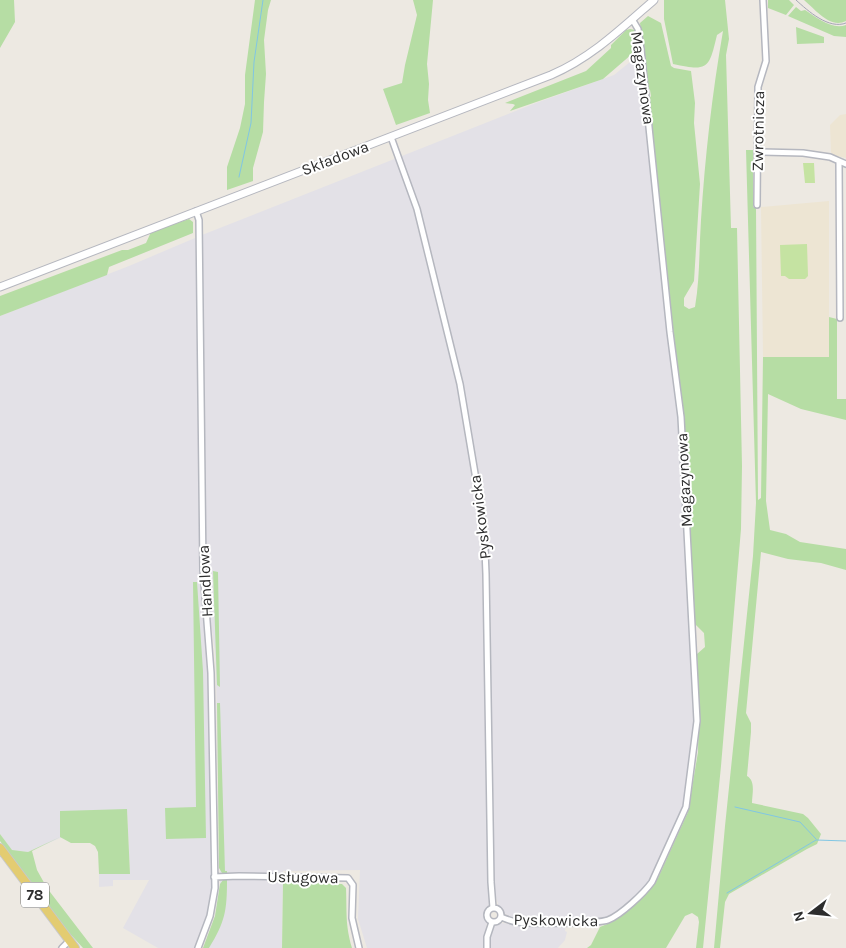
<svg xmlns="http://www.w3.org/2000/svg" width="846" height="948" viewBox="0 0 846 948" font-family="Karla,sans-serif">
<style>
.industrial{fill:#e3e1e7}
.education{fill:#ede5d3}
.green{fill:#b6dda4}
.pitch{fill:#c5e3a2}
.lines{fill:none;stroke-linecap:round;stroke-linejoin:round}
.stream{stroke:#81c6e3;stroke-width:1}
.street-casing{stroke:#b5b7bf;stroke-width:8}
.secondary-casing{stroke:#b5b7bf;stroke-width:9}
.primary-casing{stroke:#c8c8c8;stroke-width:10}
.street{stroke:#fff;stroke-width:5}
.secondary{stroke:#fff;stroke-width:7}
.primary{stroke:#e3cc71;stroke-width:8}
.tram{stroke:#a5a6b5;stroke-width:1}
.labels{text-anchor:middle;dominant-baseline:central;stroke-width:4;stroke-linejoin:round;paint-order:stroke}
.shield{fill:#fff;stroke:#6c6c6c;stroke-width:1}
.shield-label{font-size:15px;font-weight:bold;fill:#2d2d2d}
.street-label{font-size:16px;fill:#2d2d2d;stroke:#fff}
</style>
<rect width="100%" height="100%" fill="#ede9e2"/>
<!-- industrial -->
<path class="industrial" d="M635 58 639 60 678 408 695 722 684 809 650 882 616 913 609 918 597 920H520L513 918 504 913 499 907 494 891 489 884V905L485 916 487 923 484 937 485 948H367L358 919 360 870 283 871 282 948H203L215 916 220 883 216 676 215 652 207 594 206 564 202 235 536 103 614 75Z
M195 238 197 247 202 598 208 652 210 700 213 885 208 916 194 948H158L123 928 149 880H113V886L99 887V874L130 873 127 809 28 852 12 851 0 834V316L129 266Z
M500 923 530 925 566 924 565 931 567 932 565 940 558 948H490L491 932 493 926Z"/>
<!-- education -->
<path class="education" d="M846 114V158L833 155 831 152 830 125 840 115Z
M829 201V357H763L761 207Z"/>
<!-- green -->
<path class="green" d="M0 0H14L15 22 0 48Z
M255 0H271L268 10 264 40 266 74 264 102 263 132 253 168V181L227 190V167L240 128 245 104V75Z
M413 0H433L427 64 429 84 428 100 430 113 396 125 383 89 402 83 405 65 417 15Z
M664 0H725L729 39 726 55 731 228H737L742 466 741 529 721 766 703 948H696L699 922 698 917 692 913 685 916 666 948H587L591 945 600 927 612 922 642 896 658 878 688 812 698 752 699 708 697 654 705 647 704 633 695 624 687 469 681 392 671 317 666 263 649 99 651 96 650 90 647 85 640 23 648 16 661 23 671 66 674 68 691 71 695 103 694 123 700 184 694 281 684 298V306L689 309 695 307C700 278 699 249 701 220 705 157 712 94 723 31L717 35C709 68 709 72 673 64L664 19Z
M768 0H789L794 5 786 15 768 8Z
M804 0H846V21C830 29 816 10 804 0Z
M796 7 801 11 805 10C817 18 832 30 846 25V37L834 36 788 16Z
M796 27 824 37V43L797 44Z
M630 29 635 30 637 46 632 54 603 79 510 111 515 105 513 104 505 103 586 71 611 48V45L626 30Z
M746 150H753V207L756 208 758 500 761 498 763 357H829V317L837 319V399H846V420L801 409 768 394 766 501 770 530 786 534 800 542 846 549V570L821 563 788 559 761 552 746 713 751 723V732L747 776C756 781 752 794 752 803L803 814 808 818 821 834 817 844 807 849 729 894 725 902 720 948H714L725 826 753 556 756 503Z
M189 219 193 222V233L109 267 107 275 0 316V296L122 250H128L146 243 151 232Z
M213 571 218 572 220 687 217 685Z
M193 582H197L203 671 206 838 166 839 165 808 196 807Z
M217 703H220L225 871H227V875L222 873 219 868Z
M127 809 130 874H99L98 852 95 846 90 843H71L60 837 32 851 37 870 47 888 93 948H83L64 927 0 841V834L12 850 28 852 60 837V811Z
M223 880H227C227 911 225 922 209 948H203L215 916 220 884Z
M283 882 342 884 346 888C347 912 345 924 352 948H282Z"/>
<!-- pitch -->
<path class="pitch" d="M803 163H814L815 183H805Z
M807 244 808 276 805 279H789L785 276H781L780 245Z"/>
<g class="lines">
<!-- stream -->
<path class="stream" d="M239 177 251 123 254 62 263 0
M735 807 800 822 816 839
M727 893 816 840 846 841"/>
<!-- street casing -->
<g class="street-casing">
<path id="street" d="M391 137 417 209 460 384 484 527 486 574 491 882 493 908
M758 152 803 153 830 157 846 164
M839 162 840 318
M757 205 758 87 766 61 763 0
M196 211 199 220 203 570 211 673 215 888 210 916 198 948
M214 877 239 876 348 878 353 885 352 918 359 948
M487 915a7 7 0 1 1 14 0a7 7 0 1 1-14 0Z
M501 917C506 919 511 921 516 922 529 924 598 924 608 920 621 915 644 893 652 882L686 807 697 721 681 417 670 332 641 49 638 29 632 19
M62 948 69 941
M487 948V937L492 922"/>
</g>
<!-- secondary casing -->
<g class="secondary-casing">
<path id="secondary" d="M0 287 551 75C591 58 622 28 654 0"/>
</g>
<!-- primary casing -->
<g class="primary-casing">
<path id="primary" d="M0 848 75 948"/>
</g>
<!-- street -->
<use href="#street" class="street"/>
<!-- secondary -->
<use href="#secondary" class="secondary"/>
<!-- primary -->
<use href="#primary" class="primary"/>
<!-- tram -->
<path class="tram" d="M796 0C808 11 829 30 846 23"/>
</g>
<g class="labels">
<!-- shield labels -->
<rect class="shield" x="21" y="882.5" width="28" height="25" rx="4"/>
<g class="shield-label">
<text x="35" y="895">78</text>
</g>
<!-- street labels -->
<g class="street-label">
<text transform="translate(643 78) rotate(82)">Magazynowa</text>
<text transform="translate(758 131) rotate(-89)">Zwrotnicza</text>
<text transform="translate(335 158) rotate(-21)">Składowa</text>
<text transform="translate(684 480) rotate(-93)">Magazynowa</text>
<text transform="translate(480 517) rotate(-97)">Pyskowicka</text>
<text transform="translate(205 581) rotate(-93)">Handlowa</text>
<text transform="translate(303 877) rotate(1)">Usługowa</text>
<text transform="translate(556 920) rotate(1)">Pyskowicka</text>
</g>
</g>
<!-- north arrow -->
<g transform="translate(811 913) rotate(254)" stroke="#ffffff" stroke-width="4" paint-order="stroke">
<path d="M0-4L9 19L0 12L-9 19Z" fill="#2d2d2d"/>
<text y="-8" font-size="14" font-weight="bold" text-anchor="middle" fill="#2d2d2d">N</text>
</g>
</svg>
